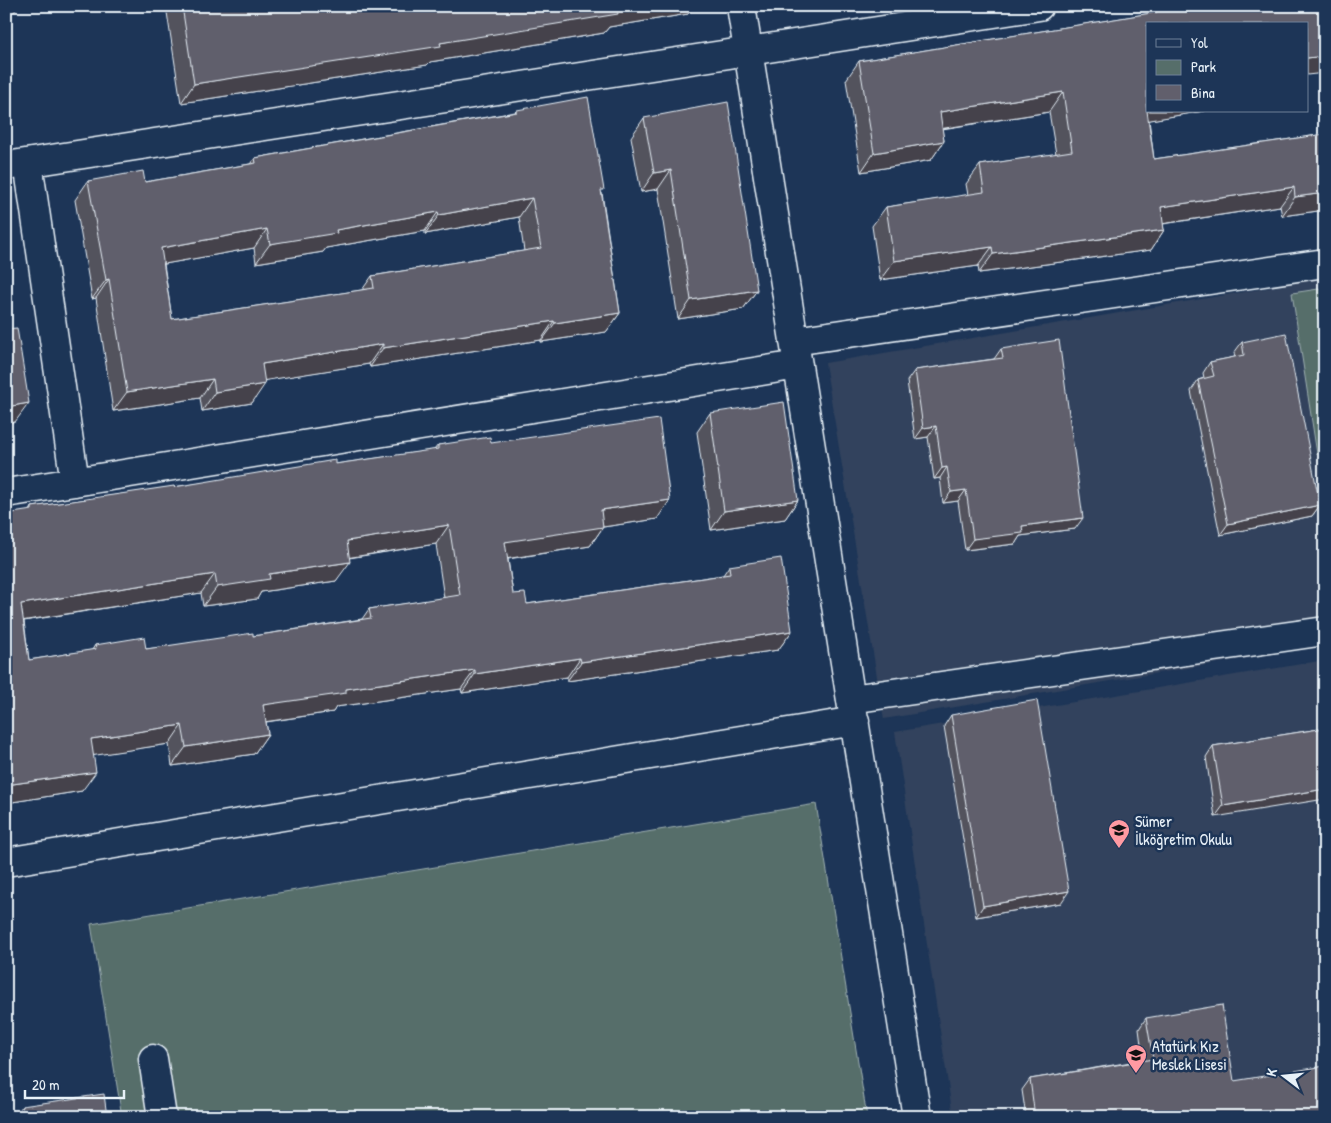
<svg xmlns="http://www.w3.org/2000/svg" width="1331" height="1123" viewBox="0 0 1331 1123" font-family="'Patrick Hand',sans-serif">
<style>
.built{fill:#31425d}
.green{fill:#566e6a;stroke:#9fb0b1}
.lines{fill:none;stroke-linecap:round;stroke-linejoin:round}
.minor-casing{stroke:#e8f1f8;stroke-width:31}
.minor{stroke:#1d3557;stroke-width:28}
.wall{fill:#53525d;stroke:#e8f1f8;fill-rule:evenodd}
.shaded-wall{fill:#44424c;stroke:#e8f1f8}
.building{fill:#615f6c;stroke:#e8f1f8;fill-rule:evenodd}
.labels{text-anchor:middle;dominant-baseline:central;stroke-width:5;stroke-linejoin:round;paint-order:stroke}
.poi-label{font-size:16px;fill:#e8f1f8;stroke:#1d3557;text-anchor:start}
</style>
<rect width="100%" height="100%" fill="#1d3557"/>
<filter id="ink" filterUnits="userSpaceOnUse"><feTurbulence type="fractalNoise" baseFrequency=".02" numOctaves="2"/><feDisplacementMap in="SourceGraphic" scale="10" xChannelSelector="R" yChannelSelector="G"/><feConvolveMatrix kernelMatrix="1 2 1 2 8 2 1 2 1" color-interpolation-filters="sRGB"/></filter>
<g filter="url(#ink)">
<!-- built -->
<path class="built" d="M1325 278V645L884 719 825 363Z
M1325 660V1117H953L895 732Z"/>
<!-- green -->
<path class="green" d="M1325 288V452L1317 454 1292 293Z
M816 804 867 1117H122L91 924Z"/>
<g class="lines">
<!-- minor casing -->
<g class="minor-casing">
<path id="minor" d="M741 6 917 1117
M28 163 75 482
M6 166 1039 6
M794 341 1325 263
M6 493 798 365
M851 699 1325 631
M6 862 855 721
M153 1059 162 1117"/>
</g>
<!-- minor -->
<use href="#minor" class="minor"/>
</g>
<!-- wall -->
<path class="wall" d="M166 6H694L688 14 609 27 604 33 430 62 427 65 181 103Z
M1156 8 1307 24 1147 111H1204L1149 120 1154 159 1325 134V210L1282 216 1280 206 1163 224 1164 230 1151 250 979 273 978 266 880 280 872 226 886 207 968 195 966 184 980 165 1056 154 1049 112 942 129 944 141 931 160 861 172 846 80 859 61 1152 13Z
M517 110 602 193 620 313 606 332 541 342V340L370 367 369 364 265 380 252 403 202 411 200 398 113 411 96 298 92 299 75 200 88 181 145 182 250 164 255 158 515 112ZM519 217 524 251 372 276 362 290 172 319 164 264 254 248 256 263 323 252 326 248 425 231V234Z
M644 118 757 290 743 309 678 319 658 189 641 192 631 137Z
M1242 342 1320 505 1312 516 1220 535 1191 391 1198 380 1204 378 1203 373 1210 362 1235 357 1234 353Z
M1001 349 1075 529 1020 536 1015 544 965 550 958 501 943 503 940 478 934 479 928 437 915 439 907 381 915 370 994 359Z
M710 413 798 500 785 519 711 530 697 432Z
M491 443 657 519 603 527 590 546 508 559 513 594 527 604 723 575 729 566 792 631 778 650 567 681V677L462 693 461 689 336 707 333 712 266 722 268 734 254 754 172 766 169 744 93 755 82 791 6 803 30 511 32 507 434 450 438 445ZM436 544 444 598 369 609 362 619 253 636 146 649 95 645 92 650 29 660 24 621 201 593 203 606 257 599 261 592 336 581 349 558Z
M951 715 1061 903 976 917 944 726Z
M1325 728 1215 817 1206 757 1213 746Z
M1146 1018 1234 1081 1325 1117H1026L1022 1090 1030 1079 1143 1060 1139 1029Z
M22 1106 107 1117H17V1114Z"/>
<!-- shaded-wall -->
<path class="shaded-wall" d="M6 6H19L15 11 6 13Z
M630 6H694L688 14 609 27 604 33 430 62 427 65 181 103 194 84 440 43Z
M1325 56V73L1307 75V58Z
M1063 92 1049 112 926 131 940 112Z
M1147 103V111H1204L1133 123 1146 104Z
M944 141 931 160 861 172 874 153Z
M671 170 658 189 641 192 654 173Z
M1294 187 1280 206 1148 226 1161 207Z
M1325 193V210L1282 216 1295 197Z
M532 198 519 217 425 234 439 215Z
M438 212 425 231 326 248 323 252 256 263 270 244 336 230Z
M267 229 254 248 148 267 161 248Z
M1164 230 1151 250 979 273 993 254Z
M992 247 978 266 880 280 894 261Z
M109 279 96 298 92 299 106 280Z
M757 290 743 309 678 319 691 300Z
M620 313 606 332 541 342 555 323Z
M554 321 541 340 370 367 383 348Z
M383 344 369 364 249 383 262 364Z
M213 379 200 398 113 411 127 392Z
M265 384 252 403 202 411 215 392Z
M29 403 15 422 6 424V407Z
M936 426 928 437 915 439 923 428Z
M947 467 940 478 934 479 942 468Z
M966 490 958 501 943 503 951 492Z
M670 500 657 519 603 527 590 546 492 561 505 542 601 510Z
M798 500 785 519 711 530 724 511Z
M1320 505 1312 516 1220 535 1228 524Z
M1083 518 1075 529 1020 536 1015 544 965 550 973 539 1022 526Z
M449 525 436 544 333 560 347 541Z
M350 562 336 581 261 592 257 599 203 606 217 587 269 574Z
M215 574 201 593 8 623 21 604Z
M792 631 778 650 567 681 581 662Z
M580 658 567 677 462 693 475 674Z
M475 670 461 689 336 707 333 712 250 724 263 705 346 689Z
M182 725 169 744 77 758 91 739Z
M268 734 254 754 172 766 186 747Z
M96 772 82 791 6 803V785Z
M1325 789V799L1215 817 1223 806Z
M1069 891 1061 903 976 917 983 906Z"/>
<!-- building -->
<path class="building" d="M182 6H630L617 8 618 14 440 43 441 46 194 84Z
M1166 6H1325V56L1307 58V24H1147V103L1146 104 1154 159 1325 134V193L1295 197 1294 187 1161 207 1164 230 993 254 992 247 894 261 886 207 984 192 980 165 1072 151 1063 92 940 112 944 141 874 153 859 61 1157 12 1156 8Z
M588 97 604 190H601L620 313 555 323 554 321 383 348V344L262 364 265 384 215 392 213 379 127 392 109 279 106 280 88 181 143 171 145 182 256 163 255 158 517 112V110ZM532 198 541 248 372 276 374 288 172 319 161 248 267 229 270 244 337 233 336 230 438 212 439 215Z
M728 102 757 290 691 300 671 170 654 173 644 118Z
M17 328 29 403 6 407V329Z
M1286 333 1320 505 1228 524 1198 380 1214 376 1210 362 1244 355 1242 342Z
M1059 340 1083 518 1022 526 1023 533 973 539 966 490 951 492 947 467 942 468 936 426 923 428 915 370 1003 358 1001 349Z
M784 402 798 500 724 511 710 413Z
M659 419 670 500 601 510 603 527 505 542 513 594 525 593 527 604 730 574 729 566 781 558 792 631 581 662 580 658 475 674V670L346 689V693L263 705 268 734 186 747 182 725 91 739 96 772 6 785V514L32 510V507L174 486V487L335 460V464L438 449V445L490 437 491 443ZM449 525 460 595 369 609 371 618 253 636V633L146 649 144 637 95 645 96 649 29 660 21 604 215 574 217 587 270 579 269 574 350 562 347 541Z
M1037 700 1069 891 983 906 951 715Z
M1325 728V789L1223 806 1213 746Z
M1222 1005 1234 1081 1325 1066V1117H1035L1030 1079 1153 1059 1146 1018Z
M104 1094 107 1117H24L22 1106Z"/>
</g>
<!-- icons -->
<defs>
<g id="school-pin" transform="scale(1.125)"><path d="M0 17L-7.5 6A9.5 9.5 0 1 1 7.5 6Z" fill="#ff9aa2" stroke="#1d3557"/><path d="M0-5L7-2L0 1L-7-2ZM-4 1L0 2.5L4 1V4Q0 6-4 4Z" fill="#111"/></g>
</defs>
<g fill-rule="evenodd">
<use href="#school-pin" x="1119" y="830"/>
<use href="#school-pin" x="1136" y="1055"/>
</g>
<g class="labels">
<!-- poi labels -->
<g class="poi-label">
<text x="1135" y="821">Sümer<tspan x="1135" dy="18">İlköğretim Okulu</tspan></text>
<text x="1152" y="1046">Atatürk Kız<tspan x="1152" dy="18">Meslek Lisesi</tspan></text>
</g>
</g>
<!-- margin -->
<rect width="1331" height="1123" fill="none" stroke="#1d3557" stroke-width="25"/>
<rect x="12" y="12" width="1306" height="1098" fill="none" stroke="#e8f1f8" stroke-width="2" filter="url(#ink)"/>
<!-- legend -->
<rect x="1146" y="22" width="162" height="90" fill="#1d3557" stroke="#6e8097"/>
<rect x="1156" y="39" width="25" height="8" fill="#1d3557" stroke="#6e8097"/>
<text x="1191" y="48" font-size="15" fill="#e8f1f8">Yol</text>
<rect x="1156" y="60" width="25" height="15" fill="#566e6a" stroke="#6e8097"/>
<text x="1191" y="72" font-size="15" fill="#e8f1f8">Park</text>
<rect x="1156" y="85" width="25" height="15" fill="#615f6c" stroke="#6e8097"/>
<text x="1191" y="98" font-size="15" fill="#e8f1f8">Bina</text>
<!-- north arrow -->
<g transform="translate(1284 1076) rotate(286)" stroke="#1d3557" stroke-width="4" paint-order="stroke">
<path d="M0-4L9 19L0 12L-9 19Z" fill="#e8f1f8"/>
<text y="-8" font-size="14" font-weight="bold" text-anchor="middle" fill="#e8f1f8">K</text>
</g>
<!-- scale -->
<path d="M25 1090v8h99v-8" fill="none" stroke="#e8f1f8" stroke-width="2.5"/>
<text x="32" y="1090" font-size="15" fill="#e8f1f8" stroke="#1d3557" stroke-width="4" paint-order="stroke">20 m</text>
</svg>
